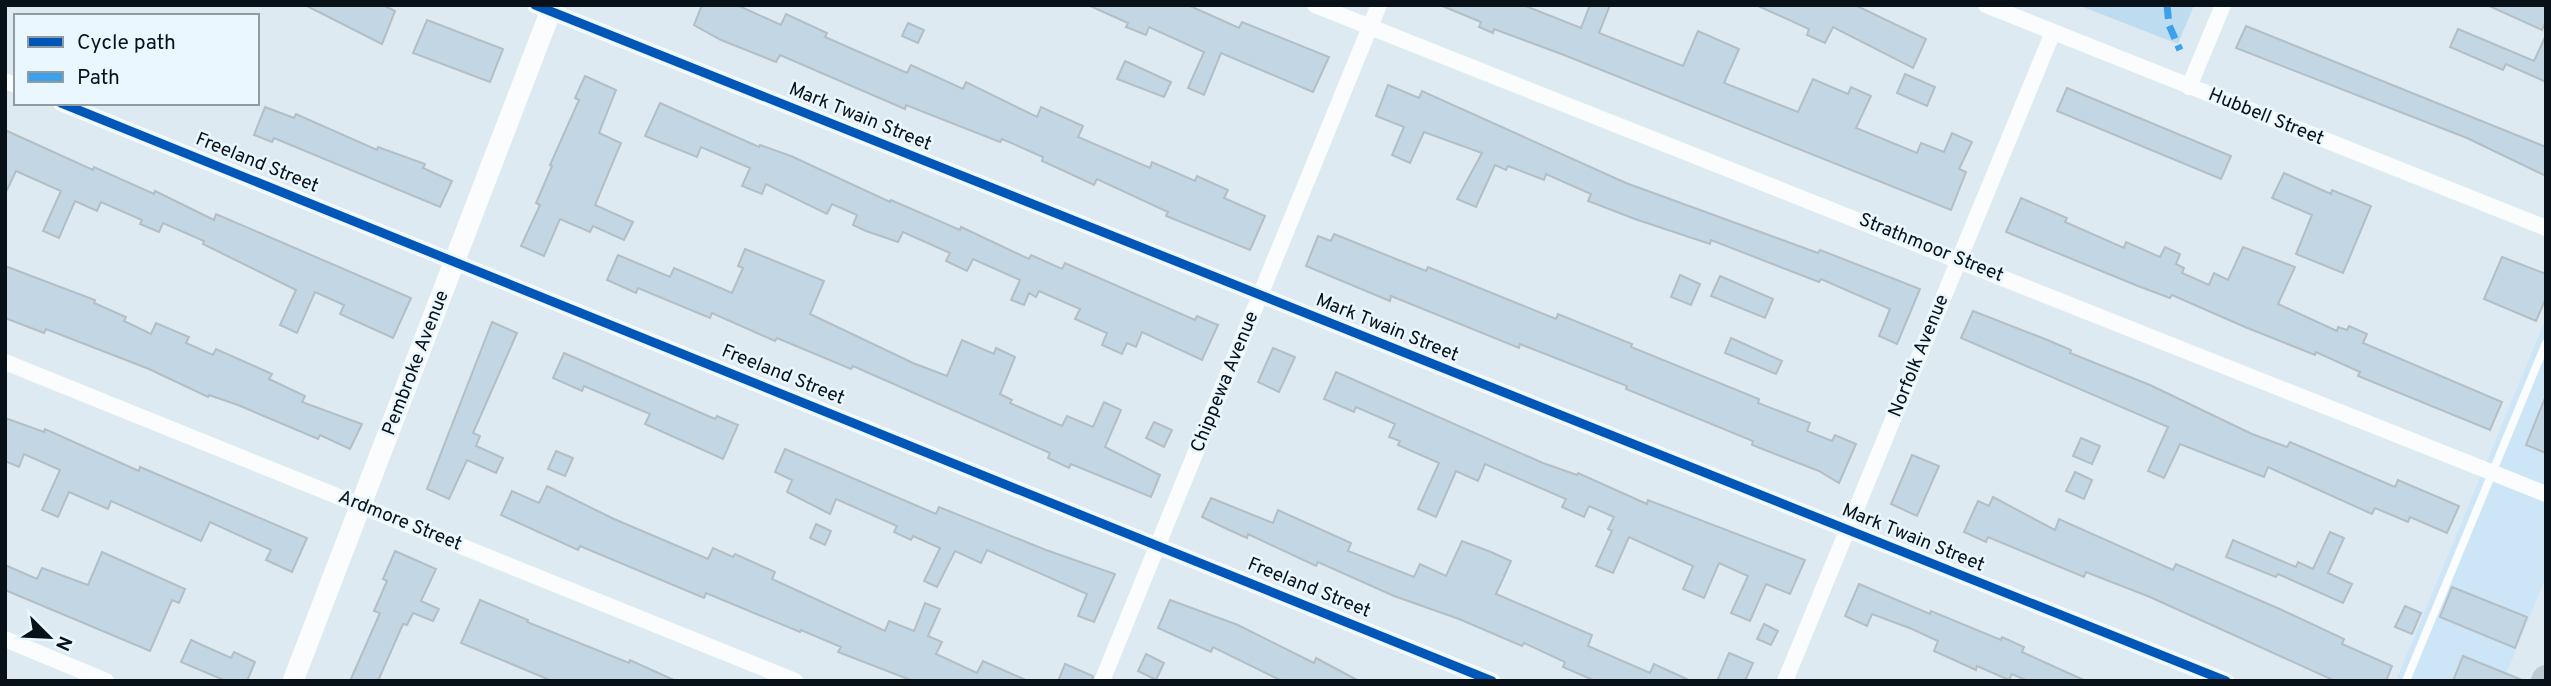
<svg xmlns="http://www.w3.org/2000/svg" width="2551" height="686" viewBox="0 0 2551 686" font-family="Overpass,sans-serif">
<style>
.built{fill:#cce6f7}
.green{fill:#bddcf0}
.building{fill:#c2d6e3;stroke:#b3bec5;stroke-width:2}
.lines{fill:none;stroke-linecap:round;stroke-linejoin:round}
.service{stroke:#fafcfd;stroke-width:8}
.minor{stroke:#fafcfd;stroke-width:16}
.tertiary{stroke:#fafcfd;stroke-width:21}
.trunk{stroke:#bbcad3;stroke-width:28}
.quiet{stroke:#3ca1ea;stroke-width:7;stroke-dasharray:14 7;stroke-linecap:butt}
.cycleway-casing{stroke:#ebf7ff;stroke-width:13}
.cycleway{stroke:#0057b8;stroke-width:9}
.labels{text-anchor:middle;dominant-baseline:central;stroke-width:5;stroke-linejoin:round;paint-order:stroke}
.street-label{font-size:19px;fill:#071117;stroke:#ebf7ff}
</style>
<rect width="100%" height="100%" fill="#ddeaf2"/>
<!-- built -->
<path class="built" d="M2546 318V577L2503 681H2396Z"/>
<!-- green -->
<path class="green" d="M2078 5H2194L2178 44Z"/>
<!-- building -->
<path class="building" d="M305 5H383L395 11 382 44Z
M702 5H737L781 25 786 14 827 33 825 37 907 73 911 65 963 89 966 82 1037 117 1041 107 1083 126 1078 137 1150 168 1152 162 1195 181 1197 176 1228 190 1224 198 1265 216 1250 250 1166 216 1168 212 1097 179 1094 185 1075 176 1042 161 1043 157 1002 139 1000 142 906 105 905 109 780 55 776 62 721 40 694 25Z
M1088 5H1188L1239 28 1242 22 1329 57 1313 92 1221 53 1204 95 1188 88 1204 52 1149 27 1146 35 1126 27 1128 23Z
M1440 5H1523L1581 28 1590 5H1610L1599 33 1683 66 1698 31 1739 49 1724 83 1798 112 1813 79 1848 94 1851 87 1871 96 1856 128 1917 153 1921 143 1944 152 1952 133 1972 142 1959 169 1966 172 1951 210 1564 55 1494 29 1493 33 1479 27 1481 22Z
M1756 5H1855L1926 39 1913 68 1833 27 1825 43 1807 35 1809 29Z
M2487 5H2546V21L2542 30Z
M427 20 503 49 490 82 413 53Z
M908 23 924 30 918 43 902 36Z
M2246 26 2546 147V176L2467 138 2236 48Z
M2458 29 2534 61 2546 35V82L2506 64 2503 70 2450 47Z
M1125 61 1171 82 1164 97 1117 79Z
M1905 74 1935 87 1927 106 1897 93Z
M585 76 616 90 599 133 621 143 595 205 633 222 624 240 593 226 590 232 560 219 544 256 521 246 540 205 536 203 552 166 550 165 579 100 575 98Z
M1388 85 1419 98 1422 91 1626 183 1818 253 1820 250 1920 289 1897 344 1879 336 1890 309 1821 279 1819 282 1711 240 1710 244 1635 219 1588 201 1591 194 1546 174 1544 180 1508 166 1506 170 1495 165 1476 207 1457 199 1482 153 1424 132 1410 163 1392 155 1404 127 1376 116Z
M2067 88 2231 156 2221 179 2057 111Z
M660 103 759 147 760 145 791 156 890 202 891 200 960 230 961 227 1029 259 1031 255 1062 269 1065 263 1195 320 1197 316 1218 325 1202 360 1142 332 1136 347 1127 343 1122 354 1102 345 1107 333 1075 319 1080 309 1039 291 1036 297 1029 293 1024 305 1011 300 1020 280 973 259 967 271 946 261 950 253 903 232 898 242 866 231 853 225 857 215 832 204 827 214 766 184 762 194 742 186 750 168 701 147 697 157 645 136Z
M265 107 294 118 296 114 377 150 378 147 425 164 423 168 452 181 440 207 274 138 272 142 254 135Z
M5 130 93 170 94 167 154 194 155 191 214 220 216 214 411 298 393 338 340 314 344 305 315 292 297 333 280 325 296 290 203 244 204 241 163 223 159 232 140 224 142 220 101 202 97 211 75 201 59 238 43 231 61 191 16 171 5 194Z
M2284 173 2331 194 2332 190 2371 206 2343 273 2296 254 2312 215 2272 198Z
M2021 198 2067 218 2065 222 2124 248 2126 242 2160 257 2165 247 2180 254 2176 264 2184 268 2182 273 2209 285 2214 273 2228 280 2243 247 2295 267 2278 304 2337 331 2338 327 2347 330 2349 326 2367 334 2363 343 2502 402 2490 430 2358 376 2360 372 2316 352 2315 355 2245 327 2172 295 2170 298 2138 286 2006 232Z
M1334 234 1426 271 1428 267 1556 319 1558 314 1632 344 1631 347 1759 399 1758 403 1810 423 1807 431 1832 441 1835 435 1856 444 1839 483 1819 471 1752 445 1753 441 1626 389 1627 386 1520 344 1519 348 1391 296 1390 301 1306 266 1318 236 1331 241Z
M745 249 824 281 810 314 913 363 947 376 962 340 994 354 996 348 1015 357 1000 394 1012 400 1010 403 1062 426 1067 416 1093 427 1104 402 1121 410 1105 447 1160 475 1151 497 1071 464 1069 468 1048 458 1050 453 853 366 851 369 777 338 775 341 712 313 710 318 638 288 636 293 607 280 618 255 670 277 674 268 732 293 743 268 738 266Z
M2502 257 2546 274V298L2536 321 2484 299Z
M5 266 95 300 94 303 126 317 124 321 151 334 156 323 189 337 186 343 213 355 216 349 272 374 269 379 305 396 302 402 362 424 350 449 320 435 318 439 238 405 209 395 208 397 149 369 46 329 44 333 5 318Z
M1680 275 1700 284 1691 305 1671 297Z
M1720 276 1773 299 1765 318 1711 296Z
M1973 311 2045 339 2071 350 2070 353 2150 385 2252 434 2287 447 2290 442 2395 487 2398 480 2459 506 2447 533 2410 517 2408 522 2375 508 2372 514 2268 467 2264 477 2180 444 2164 478 2148 471 2168 427 1961 338Z
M492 322 517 333 473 433 480 436 476 446 503 458 496 473 467 460 449 499 427 489Z
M1731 338 1782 361 1776 374 1725 353Z
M1273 348 1295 357 1279 392 1258 382Z
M564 353 715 419 717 416 738 425 723 459 645 424 650 414 584 386 582 391 553 378Z
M1336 372 1543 463 1577 475 1578 473 1647 504 1648 500 1805 560 1790 594 1766 584 1750 621 1731 613 1748 576 1719 563 1704 598 1683 589 1693 566 1629 537 1613 573 1596 566 1612 531 1608 529 1614 517 1589 506 1584 517 1562 507 1566 499 1485 464 1478 481 1456 471 1436 517 1418 509 1439 463 1398 445 1400 441 1389 437 1395 424 1356 407 1354 412 1324 399Z
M2545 398H2546V453L2526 445Z
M5 418 44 432 45 429 139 471 140 467 307 538 292 572 266 560 271 550 210 522 201 541 111 501 108 509 69 492 58 517 42 510 60 470 24 454 19 467 5 461Z
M1154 422 1172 430 1164 447 1146 438Z
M2081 438 2100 446 2092 464 2073 456Z
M785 449 936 514 939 507 1046 550 1115 574 1094 622 1078 616 1087 594 987 550 981 563 955 551 937 587 924 581 940 548 913 536 911 540 894 532 897 526 836 499 830 514 787 492 792 480 775 472Z
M556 451 573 458 565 476 548 469Z
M1912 455 1939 466 1917 516 1891 504Z
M2075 472 2092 480 2084 499 2066 491Z
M547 486 614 519 708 559 713 548 733 557 735 554 775 572 772 579 885 631 889 621 914 631 925 603 940 609 928 636 942 642 936 654 977 673 983 661 1028 681H913L838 652 841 647 801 630 800 632 706 593 704 598 580 546 578 550 501 515 512 491 539 503Z
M1993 497 2055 530 2059 519 2173 570 2176 564 2282 610 2344 639 2342 644 2392 666 2386 681H2335L2150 597 2086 572 2084 577 1988 537 1986 542 1964 532 1978 501 1989 506Z
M1211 498 1273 523 1278 510 1351 543 1348 551 1414 577 1420 564 1446 576 1462 541 1491 552 1511 561 1496 594 1592 635 1588 646 1650 673 1654 664 1691 681H1595L1563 667 1565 662 1524 643 1522 646 1459 619 1394 596 1318 562 1316 566 1248 534 1247 538 1227 529 1202 517Z
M816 524 831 531 825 545 810 538Z
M2330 532 2344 538 2328 573 2352 584 2343 603 2278 574 2276 577 2226 557 2233 540 2296 567 2298 562 2313 569Z
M395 551 436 569 421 601 439 609 433 621 413 613 407 625 403 624 378 681H350L380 613 374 611 387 581 383 579Z
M102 552 185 589 179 603 172 600 150 651 5 590V565L37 579 42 568 88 585Z
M1859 584 1930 614 1931 611 2001 640 2002 637 2024 647 2022 652 2086 681H2028L2012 674 2009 680 1977 666 1976 670 1934 651 1938 641 1912 629 1872 614 1867 626 1845 616Z
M2452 587 2527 617 2515 648 2440 617Z
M480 600 528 620 527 622 629 663 630 660 676 681H552L521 668 461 643Z
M1170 600 1238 625 1314 663 1316 658 1359 681H1282L1213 647 1211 652 1158 628Z
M2405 606 2421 613 2412 634 2395 627Z
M1764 624 1778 631 1771 645 1757 639Z
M191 640 231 658 234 652 255 662 247 681H226L181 662Z
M1729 653 1753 663 1745 681H1717Z
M1146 654 1164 663 1156 680 1138 671Z
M2463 656 2522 680V681H2453Z
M1065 664 1093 676 1092 681H1058Z"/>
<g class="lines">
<!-- service -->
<path class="service" d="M2406 681 2546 343"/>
<!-- minor -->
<path class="minor" d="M535 5 2226 681
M1315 5 2546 494
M1986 5 2546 228
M5 81 16 85
M2189 87 2223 5
M61 103 1492 681
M5 362 795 681
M5 639 106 681
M1102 681 1379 5
M1785 681 2053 32"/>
<!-- tertiary -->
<path class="tertiary" d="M293 681 553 5"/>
<!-- trunk -->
<path class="trunk" d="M2545 681 2546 679"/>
<!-- quiet -->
<path class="quiet" d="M2167 5 2169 25 2180 50"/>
<!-- cycleway casing -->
<g class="cycleway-casing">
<path id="cycleway" d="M535 5 2226 681
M61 103 1492 681"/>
</g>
<!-- cycleway -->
<use href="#cycleway" class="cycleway"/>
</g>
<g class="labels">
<!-- street labels -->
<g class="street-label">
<text transform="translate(860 117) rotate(22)">Mark Twain Street</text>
<text transform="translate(2266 117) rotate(22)">Hubbell Street</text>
<text transform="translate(257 163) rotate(22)">Freeland Street</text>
<text transform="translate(1931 248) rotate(22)">Strathmoor Street</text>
<text transform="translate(1387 328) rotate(22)">Mark Twain Street</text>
<text transform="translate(1919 356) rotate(-68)">Norfolk Avenue</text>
<text transform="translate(416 363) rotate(-69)">Pembroke Avenue</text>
<text transform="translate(783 375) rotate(22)">Freeland Street</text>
<text transform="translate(1225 382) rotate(-68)">Chippewa Avenue</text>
<text transform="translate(400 521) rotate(22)">Ardmore Street</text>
<text transform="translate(1913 538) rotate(22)">Mark Twain Street</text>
<text transform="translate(1309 588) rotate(22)">Freeland Street</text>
</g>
</g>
<!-- border -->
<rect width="2551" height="686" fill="none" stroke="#071117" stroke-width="14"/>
<!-- legend -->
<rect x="14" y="14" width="245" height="91" fill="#ebf7ff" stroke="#909ba2" stroke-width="2"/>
<rect x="28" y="37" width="35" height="10" fill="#0057b8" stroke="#909ba2" stroke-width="2"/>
<text x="77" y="49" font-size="21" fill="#071117">Cycle path</text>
<rect x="28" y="72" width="35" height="10" fill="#3ca1ea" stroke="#909ba2" stroke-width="2"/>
<text x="77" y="84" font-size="21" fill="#071117">Path</text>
<!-- north arrow -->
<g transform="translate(49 637) rotate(114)" stroke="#ebf7ff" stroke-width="5" paint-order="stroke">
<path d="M0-5L12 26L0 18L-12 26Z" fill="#071117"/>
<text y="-10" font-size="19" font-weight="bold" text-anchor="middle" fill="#071117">N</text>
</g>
</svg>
